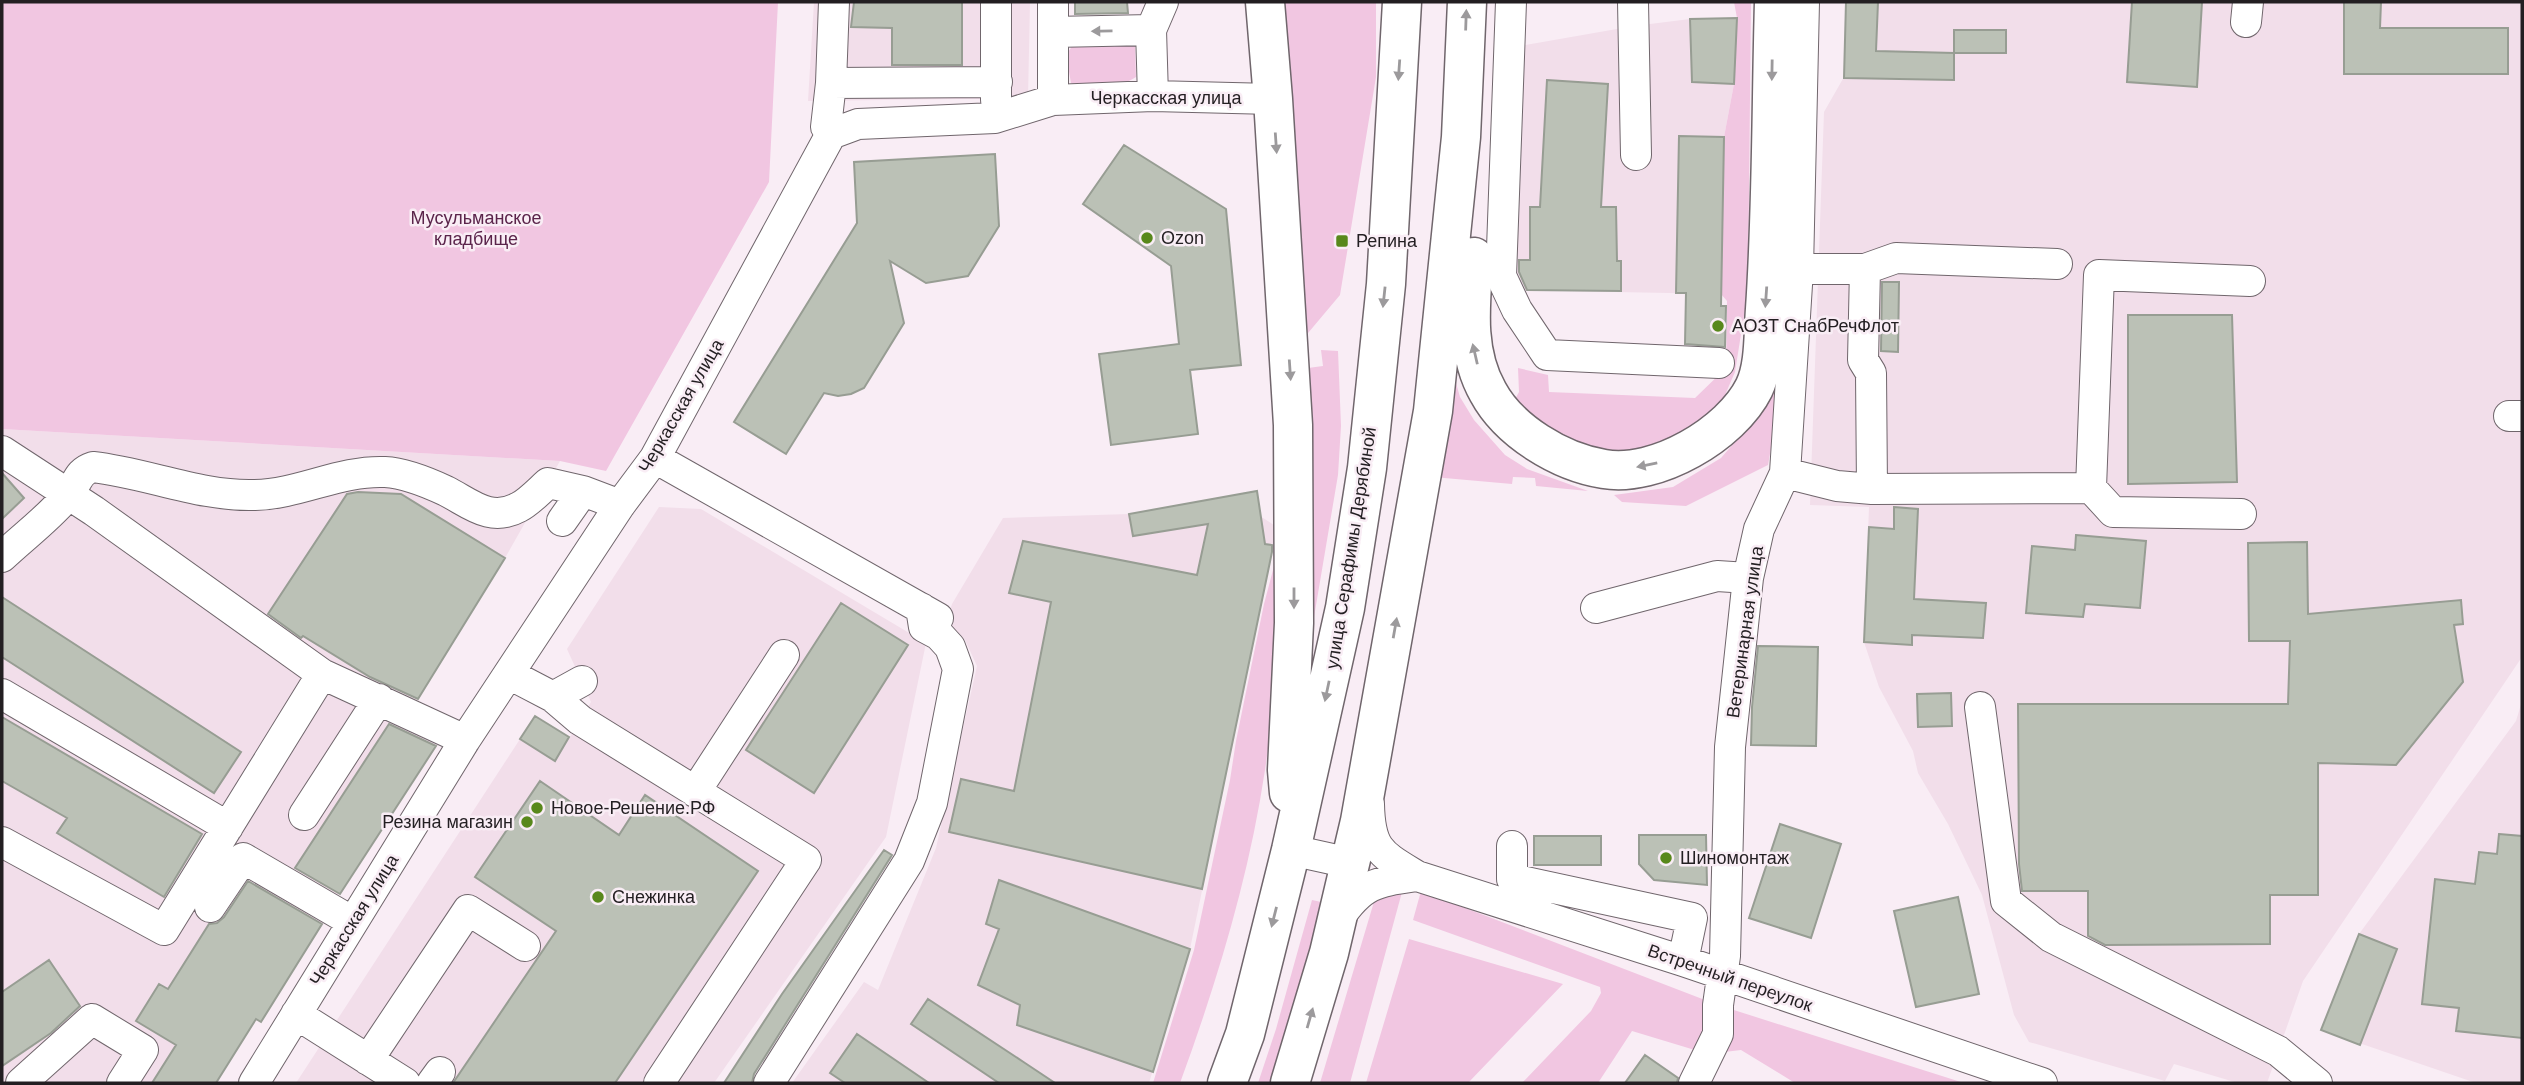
<svg xmlns="http://www.w3.org/2000/svg" width="2524" height="1085" viewBox="0 0 2524 1085" font-family="Helvetica,sans-serif">
<style>
.built{fill:#f2deea}
.green{fill:#f1c6e1}
.building{fill:#bbc1b6;stroke:#979d93;stroke-width:2}
.lines{fill:none;stroke-linecap:round;stroke-linejoin:round}
.minor-casing{stroke:#70666c;stroke-width:32}
.major-casing{stroke:#70666c;stroke-width:41}
.minor{stroke:#fff;stroke-width:30}
.major{stroke:#fff;stroke-width:38}
.oneway{fill:#9c9a9c}
.poi-dot{fill:#58881b;stroke:#f9edf5;stroke-width:2.5}
.labels{text-anchor:middle;dominant-baseline:central;stroke-width:5;stroke-linejoin:round;paint-order:stroke}
.street-label{font-size:18px;fill:#231f22;stroke:#f9edf5}
.park-label{font-size:18px;fill:#5b244b;stroke:#f9edf5}
.poi-label{font-size:18px;fill:#231f22;stroke:#f9edf5;text-anchor:start}
</style>
<rect width="100%" height="100%" fill="#f9edf5"/>
<!-- built -->
<path class="built" d="M814 2H1030L1028 98 808 101Z
M1846 2H2522V657L2303 981 2267 1083H2238L2174 1064 2165 1081 2029 1042 2014 1015 1982 895 1948 824 1918 773 1913 751 1879 687 1864 642 1869 507 1810 505 1824 112 1844 77Z
M1737 18 1734 84 1724 137 1721 294 1513 290 1520 46 1634 26 1690 19Z
M2 429 560 461 505 558 415 704 438 743 321 921 323 923 261 1022 256 1020 216 1083H2Z
M659 507 701 509 926 643 886 837 714 1083H296L535 716 570 737 591 702 567 649Z
M1129 514 1260 516 1277 527 1190 949 1149 1083H792L864 982 878 990 936 848 977 666 965 640 946 622 952 604 1003 518Z
M2522 701V1083H2476L2321 1030 2359 934 2516 721Z"/>
<!-- green -->
<path class="green" d="M2 2H778L769 182 606 471 560 461 2 429Z
M1279 2H1376V77L1340 295 1303 339Z
M1734 2H1751L1748 290 1735 372 1722 402 1692 429 1664 446 1616 455 1567 446 1513 403 1519 392 1518 368 1548 375 1549 392 1695 398 1726 368 1727 301 1721 294 1724 137 1734 84 1737 18Z
M1120 38 1135 46 1136 77C1118 89 1090 92 1071 83L1066 55 1073 45Z
M1321 350 1338 351 1341 426 1338 475 1313 623 1308 368 1323 366Z
M1450 362 1460 397 1474 420 1505 455 1527 469 1588 491 1536 486 1535 478 1513 477 1512 484 1433 477Z
M1774 366 1779 404 1768 465 1686 506 1622 502 1614 495 1673 487 1721 458 1760 413Z
M1278 551C1275 624 1276 698 1265 770 1249 877 1217 982 1180 1083H1153L1194 950 1230 780 1236 741 1264 604Z
M1421 891 1718 1005 1964 1083H1795L1741 1050 1708 1054 1632 1031 1598 1083H1522L1591 1011 1601 993 1600 987 1413 920Z
M1402 892 1350 1083H1320L1376 895Z
M1312 900 1326 903 1272 1083H1258L1276 1029Z
M1409 939 1563 984 1468 1083H1366Z"/>
<!-- building -->
<path class="building" d="M854 2H962V65H892V28L851 27Z
M1075 2H1127L1128 13 1075 14Z
M1846 2H1878L1876 51 1954 53V80L1844 78Z
M2132 2H2202L2197 87 2127 82Z
M2344 2H2381L2380 28H2508V74H2344Z
M1737 18 1734 84 1692 82 1690 19Z
M1954 30H2006V53H1954Z
M1547 80 1608 84 1601 207H1616L1617 261H1621V291L1527 290 1519 272V260H1530V207H1540Z
M1679 136 1724 137 1721 306H1726L1725 347 1685 344 1686 293H1676Z
M1124 145 1226 209 1241 365 1190 370 1198 434 1111 445 1099 354 1179 344 1171 266 1083 204Z
M995 154 999 226 968 276 926 283 890 261 904 323 864 388 851 394 838 396 824 393 786 454 734 422 857 223 854 162Z
M1882 282H1899L1898 352 1881 351Z
M2128 315H2232L2237 482 2128 484Z
M2 473 24 498 2 519Z
M1257 491 1265 544 1272 545V552L1202 889 949 832 961 779 1014 791 1051 602 1009 593 1023 541 1197 575 1208 524 1133 536 1129 514Z
M358 492 401 494 505 558 418 699 370 677 303 636 301 638 268 614 347 494Z
M1894 507 1918 509 1914 599 1986 603 1983 638 1912 635V645L1864 642 1869 527 1894 529Z
M2076 535 2146 541 2140 608 2085 604 2083 617 2026 613 2032 546 2075 550Z
M2307 542 2308 614 2461 600 2463 624 2454 625 2463 682 2396 765 2318 763V895H2270V944L2105 945 2088 936V891H2022L2019 864 2018 704H2288L2290 641H2249L2248 543Z
M2 597 241 752 214 793 2 657Z
M841 603 908 645 814 793 746 750Z
M1758 646 1818 647 1816 746 1751 745 1752 707Z
M1951 693 1952 726 1918 727 1917 694Z
M535 716 569 737 555 761 520 739Z
M2 717 202 834 164 897 57 833 67 818 2 781Z
M389 724 436 746 340 894 295 868Z
M540 781 619 835 645 795 758 871 615 1083H453L556 931 475 877Z
M1780 824 1841 844 1811 938 1749 918Z
M2499 834 2522 836V1038L2456 1031 2459 1008 2422 1004 2435 879 2475 884 2479 852 2497 854Z
M1639 835H1706L1707 885 1654 880 1639 864Z
M1534 836H1601V865H1534Z
M884 850 892 855 754 1074 752 1083H724L782 994Z
M999 880 1190 949 1153 1072 1017 1025 1020 1005 978 985 999 929 986 924Z
M248 881 322 924 261 1022 256 1019 216 1083H152L176 1045 136 1021 159 984 168 989 209 924 217 923 224 917Z
M1958 897 1979 994 1916 1007 1894 911Z
M2359 934 2397 949 2360 1045 2321 1030Z
M49 960 80 1006 51 1033 2 1066V992Z
M928 999 1025 1063 1055 1083H999L911 1024Z
M857 1034 929 1083H845L830 1073Z
M1645 1055 1678 1078 1677 1083H1625Z"/>
<g class="lines">
<!-- minor casing -->
<g class="minor-casing">
<path id="minor" d="M996 2V100
M1053 2V100
M1511 2 1501 276 1517 310 1547 355 1719 363
M1633 2 1636 155
M2246 22 2248 2
M1053 32 1151 30
M831 83 997 82
M1153 96 1151 30 1163 2
M831 134 826 127 831 83 834 2
M1798 269H1865L1896 258 2057 264
M1865 269 1863 360 1871 373 1872 489
M2509 416H2522
M2 451 94 511 322 674 465 740
M655 458 938 618
M1785 473 1837 486 1872 489 2091 488 2113 512 2241 514
M2091 488 2099 275 2250 281
M562 521 583 491
M2 557C23 537 49 518 68 495 78 483 77 472 93 467 147 473 201 497 255 495 300 494 340 470 385 472 404 473 429 483 446 491 470 503 490 523 519 507 529 502 539 491 548 483L583 491 620 505
M1596 608 1717 576 1748 578
M509 674 553 697 580 720 806 860 659 1083
M2 694 228 827
M553 697 582 681
M1980 707 2006 901 2051 937 2278 1051 2317 1083
M695 792 784 655
M1369 804C1370 850 1381 854 1417 876L1683 961 2042 1083
M304 815 379 699
M2 842 164 930 322 674
M1512 846V879L1692 918 1683 961
M1291 850 1350 863
M210 907 243 858 353 922
M1339 918C1363 883 1376 882 1417 876
M296 1014 405 1083
M368 1060 468 910 525 946
M21 1083 92 1019 143 1050 122 1083
M254 1083 465 740 620 505 655 458 831 134 858 124 995 118 1053 100 1153 96 1273 99
M432 1083 440 1072
M769 1083 909 861 932 803 958 669 950 647 939 635 924 627 921 608
M1694 1083 1718 1034V1005L1725 956 1730 747 1748 578 1759 529 1785 473 1798 269 1804 2"/>
</g>
<!-- major casing -->
<g class="major-casing">
<path id="major" d="M1265 2 1273 99 1293 425 1294 623 1287 770 1289 793
M1474 257C1471 301 1464 350 1488 392 1509 431 1560 462 1604 469 1656 478 1731 434 1754 388 1765 365 1763 334 1765 309 1772 207 1771 104 1774 2
M1227 1083 1245 1034 1291 850 1345 608 1367 468 1386 284 1402 2
M1290 1083 1329 953 1360 821 1433 411 1461 137 1467 2"/>
</g>
<!-- minor -->
<use href="#minor" class="minor"/>
<!-- major -->
<use href="#major" class="major"/>
</g>
<!-- one-way arrows -->
<defs><path id="oneway-solid" d="M-6-.8H1V-3.2L6.5 0L1 3.2V.8H-6Z" transform="scale(1.75)"/></defs>
<g class="oneway">
<use href="#oneway-solid" transform="translate(1466 20) rotate(-88)"/>
<use href="#oneway-solid" transform="translate(1102 31) rotate(179)"/>
<use href="#oneway-solid" transform="translate(1399 70) rotate(94)"/>
<use href="#oneway-solid" transform="translate(1772 70) rotate(91)"/>
<use href="#oneway-solid" transform="translate(1276 143) rotate(86)"/>
<use href="#oneway-solid" transform="translate(1384 297) rotate(96)"/>
<use href="#oneway-solid" transform="translate(1766 297) rotate(94)"/>
<use href="#oneway-solid" transform="translate(1475 354) rotate(-103)"/>
<use href="#oneway-solid" transform="translate(1290 370) rotate(86)"/>
<use href="#oneway-solid" transform="translate(1647 465) rotate(168)"/>
<use href="#oneway-solid" transform="translate(1294 598) rotate(90)"/>
<use href="#oneway-solid" transform="translate(1395 628) rotate(-80)"/>
<use href="#oneway-solid" transform="translate(1327 691) rotate(102)"/>
<use href="#oneway-solid" transform="translate(1274 917) rotate(104)"/>
<use href="#oneway-solid" transform="translate(1310 1018) rotate(-74)"/>
</g>
<!-- markers -->
<g class="poi-dot">
<circle cx="1147" cy="238" r="7"/>
<rect x="1335" y="234" width="14" height="14" rx="3.5"/>
<circle cx="1718" cy="326" r="7"/>
<circle cx="537" cy="808" r="7"/>
<circle cx="527" cy="822" r="7"/>
<circle cx="1666" cy="858" r="7"/>
<circle cx="598" cy="897" r="7"/>
</g>
<g class="labels">
<!-- street labels -->
<g class="street-label">
<text x="1166" y="98">Черкасская улица</text>
<text transform="translate(681 406) rotate(-60)">Черкасская улица</text>
<text transform="translate(1351 548) rotate(-81)">улица Серафимы Дерябиной</text>
<text transform="translate(1745 632) rotate(-82)">Ветеринарная улица</text>
<text transform="translate(354 920) rotate(-58)">Черкасская улица</text>
<text transform="translate(1730 978) rotate(19)">Встречный переулок</text>
</g>
<!-- park labels -->
<g class="park-label">
<text x="476" y="218">Мусульманское<tspan x="476" dy="21">кладбище</tspan></text>
</g>
<!-- poi labels -->
<g class="poi-label">
<text x="1161" y="238">Ozon</text>
<text x="1356" y="241">Репина</text>
<text x="1732" y="326">АОЗТ СнабРечФлот</text>
<text x="551" y="808">Новое-Решение.РФ</text>
<text x="513" y="822" text-anchor="end">Резина магазин</text>
<text x="1680" y="858">Шиномонтаж</text>
<text x="612" y="897">Снежинка</text>
</g>
</g>
<!-- border -->
<rect width="2524" height="1085" fill="none" stroke="#231f22" stroke-width="7"/>
</svg>
